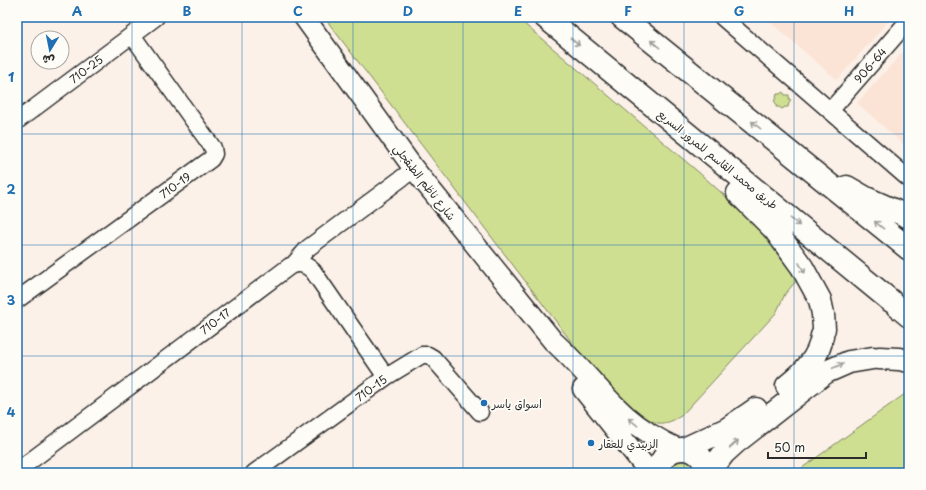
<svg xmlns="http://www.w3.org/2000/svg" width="926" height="490" viewBox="0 0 926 490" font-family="'Playpen Sans','Playpen Sans Arabic',sans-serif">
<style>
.built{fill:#fbe4d6}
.green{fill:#cfdf92;stroke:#7d855e}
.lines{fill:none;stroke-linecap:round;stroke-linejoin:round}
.minor-casing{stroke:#2b2b2b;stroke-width:19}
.tertiary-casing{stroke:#2b2b2b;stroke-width:23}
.secondary-casing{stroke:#2b2b2b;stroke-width:25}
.motorway-casing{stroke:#2b2b2b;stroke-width:25}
.minor{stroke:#fdfcf7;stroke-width:16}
.tertiary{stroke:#fdfcf7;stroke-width:20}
.secondary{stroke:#fdfcf7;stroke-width:22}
.motorway{stroke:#fdfcf7;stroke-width:22}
.oneway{stroke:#9e9e9b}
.grid{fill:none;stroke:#1f6fb2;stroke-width:1;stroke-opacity:0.55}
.poi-dot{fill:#1f6fb2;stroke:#fdfcf7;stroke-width:1.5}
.labels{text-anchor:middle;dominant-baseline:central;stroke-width:3.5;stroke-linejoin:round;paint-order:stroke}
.street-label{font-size:11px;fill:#2b2b2b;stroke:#fdfcf7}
.poi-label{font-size:11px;fill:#2b2b2b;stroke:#fdfcf7;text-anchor:start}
.neatline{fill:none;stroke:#1f6fb2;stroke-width:1.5}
.grid-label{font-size:13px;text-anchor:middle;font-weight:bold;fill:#1f6fb2}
</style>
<rect width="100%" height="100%" fill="#fcf1e8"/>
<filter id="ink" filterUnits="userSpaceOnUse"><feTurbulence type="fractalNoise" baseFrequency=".025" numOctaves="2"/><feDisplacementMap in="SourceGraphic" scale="8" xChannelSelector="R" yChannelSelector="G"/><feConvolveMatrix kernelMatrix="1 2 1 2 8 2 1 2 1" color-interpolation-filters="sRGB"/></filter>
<g filter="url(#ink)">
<!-- built -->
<path class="built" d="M764 17H892L837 80Z
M909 45V150L857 103Z"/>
<!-- green -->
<path class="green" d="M324 17H516L696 170 752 220 797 280 785 294 776 313 681 416C674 420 667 424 658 423 640 420 597 371 583 357Z
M783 92 785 95H789V98L791 101 789 103 788 107H785L782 109 779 107H776V103L774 101 776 98 777 94H780Z
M909 391V473H795Z
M678 459C688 460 692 463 695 473H668L671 464Z"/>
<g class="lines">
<!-- minor casing -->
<g class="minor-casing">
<path id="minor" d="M722 17 909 179
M830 111 909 20
M17 121 156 17
M294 264 308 248 414 169
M17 300 211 159 214 154 213 148 132 35
M17 471 290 266C299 262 306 264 313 271L386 377
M254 473 386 377 422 355H428L433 358 480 412"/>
</g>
<!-- tertiary casing -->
<g class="tertiary-casing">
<path id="tertiary" d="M304 17 414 169 553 341C580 365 600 393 626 416 642 430 659 440 678 449
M583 389 650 473"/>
</g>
<!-- secondary casing -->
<g class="secondary-casing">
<path id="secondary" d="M658 473C661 440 706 442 706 473"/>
</g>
<!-- motorway casing -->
<g class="motorway-casing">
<path id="motorway" d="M545 17 891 301
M622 17 909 249
M847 187 866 198 909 217
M738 193 775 230 802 267 820 300 823 314 824 329
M897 306 909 316
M879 358 899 359 909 361
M787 386C804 372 819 358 822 336
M684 449 727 429 756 409
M709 473 724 453 735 443 826 372 849 362 873 358"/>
</g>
<!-- minor -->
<use href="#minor" class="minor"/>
<!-- tertiary -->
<use href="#tertiary" class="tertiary"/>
<!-- secondary -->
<use href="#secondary" class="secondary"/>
<!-- motorway -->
<use href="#motorway" class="motorway"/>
</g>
<!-- one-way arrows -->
<defs><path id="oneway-shaft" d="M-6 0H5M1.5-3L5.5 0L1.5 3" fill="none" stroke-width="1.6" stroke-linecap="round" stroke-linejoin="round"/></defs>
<g class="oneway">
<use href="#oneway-shaft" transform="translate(575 42) rotate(40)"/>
<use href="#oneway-shaft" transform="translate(655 44) rotate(-141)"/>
<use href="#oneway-shaft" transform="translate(756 125) rotate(-141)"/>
<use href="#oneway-shaft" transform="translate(795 222) rotate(39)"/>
<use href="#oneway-shaft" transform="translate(879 225) rotate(-141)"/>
<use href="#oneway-shaft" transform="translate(802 268) rotate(59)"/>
<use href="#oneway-shaft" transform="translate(838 366) rotate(-23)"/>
<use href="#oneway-shaft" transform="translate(633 422) rotate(-141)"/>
<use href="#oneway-shaft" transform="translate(734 444) rotate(-42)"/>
</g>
</g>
<!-- grid -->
<path class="grid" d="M132 17V473M242 17V473M353 17V473M463 17V473M573 17V473M684 17V473M794 17V473M17 134H909M17 245H909M17 356H909"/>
<!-- markers -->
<g class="poi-dot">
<circle cx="484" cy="403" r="4"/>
<circle cx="591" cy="443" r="4"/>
</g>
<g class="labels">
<!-- street labels -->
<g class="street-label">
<text transform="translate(870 65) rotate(-49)">906-64</text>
<text transform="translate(86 69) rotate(-37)">710-25</text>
<text transform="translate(718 159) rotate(39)">طريق محمد القاسم للمرور السريع</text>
<text transform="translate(425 182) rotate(52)">شارع ناظم الطبقجلي</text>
<text transform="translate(175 185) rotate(-36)">710-19</text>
<text transform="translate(215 321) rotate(-37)">710-17</text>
<text transform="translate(371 388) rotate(-36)">710-15</text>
</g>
<!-- poi labels -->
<g class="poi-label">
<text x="492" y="403">اسواق ياسر</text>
<text x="599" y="443">الزبيدي للعقار</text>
</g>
</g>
<!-- margin -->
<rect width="926" height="490" fill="none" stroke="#fdfcf7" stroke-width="44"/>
<!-- north arrow -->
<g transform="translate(50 50) rotate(190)"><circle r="19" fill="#fdfcf7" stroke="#a9a8a5"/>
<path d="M0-3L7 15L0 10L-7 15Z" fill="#1f6fb2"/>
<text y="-6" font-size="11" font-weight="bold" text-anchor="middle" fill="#2b2b2b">ش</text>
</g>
<!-- scale -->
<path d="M768 452v6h98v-6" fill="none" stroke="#2b2b2b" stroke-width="2"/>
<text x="774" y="452" font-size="12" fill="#2b2b2b" stroke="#fdfcf7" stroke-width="3" paint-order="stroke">50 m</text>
<rect x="22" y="22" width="882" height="446" class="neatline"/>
<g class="grid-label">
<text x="77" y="16">A</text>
<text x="187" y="16">B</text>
<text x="298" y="16">C</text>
<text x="408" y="16">D</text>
<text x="518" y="16">E</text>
<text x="628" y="16">F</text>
<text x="739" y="16">G</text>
<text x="849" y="16">H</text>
<text x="11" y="82">1</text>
<text x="11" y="194">2</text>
<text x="11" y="305">3</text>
<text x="11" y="417">4</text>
</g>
</svg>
